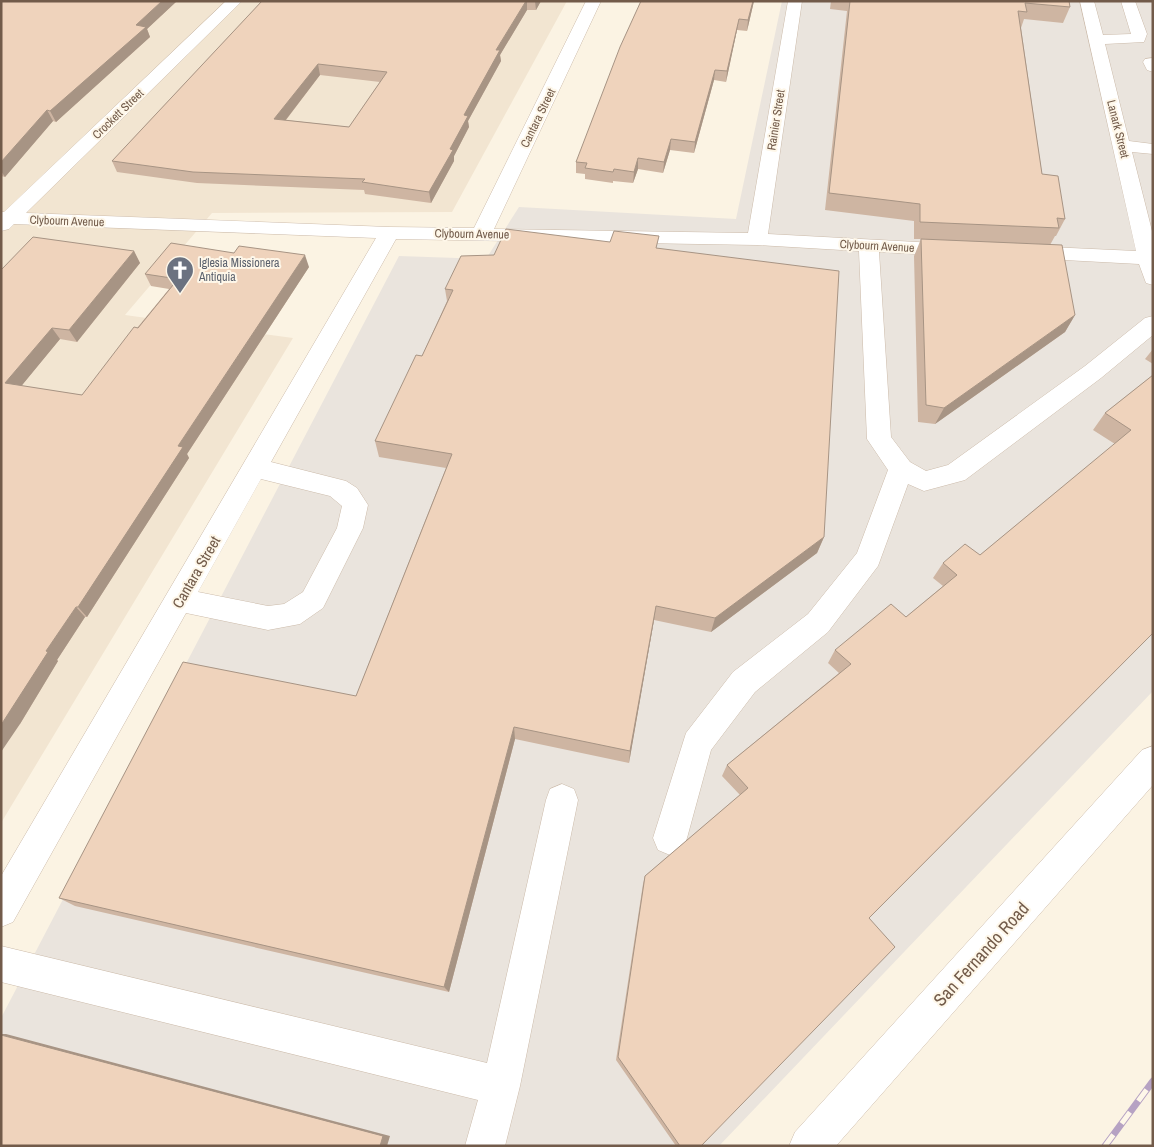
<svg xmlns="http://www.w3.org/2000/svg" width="1154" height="1147" viewBox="0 0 1154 1147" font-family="'Archivo Narrow',sans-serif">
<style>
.residential{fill:#f2e5d1}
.industrial{fill:#eae4dd}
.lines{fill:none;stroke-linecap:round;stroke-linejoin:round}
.minor-casing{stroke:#cba;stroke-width:1}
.minor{fill:#fff;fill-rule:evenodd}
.rail-casing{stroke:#b6a2c3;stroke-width:7}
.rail{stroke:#fef7e9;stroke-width:5;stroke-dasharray:14;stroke-linecap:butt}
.wall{fill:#ceb5a2;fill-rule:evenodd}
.shaded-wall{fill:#a79484}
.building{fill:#efd3bc;stroke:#a79484;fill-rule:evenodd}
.labels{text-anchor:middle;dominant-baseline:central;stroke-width:4;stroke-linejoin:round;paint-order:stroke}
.far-street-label{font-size:12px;fill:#725b4a;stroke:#fef7e9}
.far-worship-label{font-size:12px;fill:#5b616d;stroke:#fef7e9;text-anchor:start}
.street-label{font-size:15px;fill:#725b4a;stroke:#fef7e9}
.near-street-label{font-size:18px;fill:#725b4a;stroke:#fef7e9}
</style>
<rect width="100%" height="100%" fill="#fbf3e3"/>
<!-- residential -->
<path class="residential" d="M1 1H567L452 212 212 213 125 315 293 338 1 823Z"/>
<!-- industrial -->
<path class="industrial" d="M782 1H1153V691L719 1146H1V1018L399 256 486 259 519 207 736 219Z"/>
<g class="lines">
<!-- minor casing -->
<g class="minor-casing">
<path id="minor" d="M226 1H242L26 213 389 227 474 228 586 1H601L494 229 748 233 788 1H802L768 234 954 244 961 246 964 250 961 254 954 256 879 252 891 437 910 462 926 471 948 465 1085 366 1145 318 1153 316V335L1101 378 965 480 924 491 908 484 878 566 828 632 755 692 711 750 687 838 682 850 670 855 658 850 653 838 686 733 733 672 808 614 857 553 888 470 867 439 859 251 757 245 396 239 271 462 346 481 357 488 368 505 363 528 323 608 300 624 268 630 186 613 13 922 1 927V876L376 238 14 224 9 229 1 231V212H4ZM261 479 330 496 342 506 337 528 303 592 284 604 268 606 198 592Z
M1080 1H1094L1103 35 1131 34 1121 1H1135L1147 34 1144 42 1105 44 1129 141 1153 144V154L1132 152 1153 235V285L1146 283 1139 264 1027 258 1020 256 1017 252 1020 248 1027 246 1136 251Z
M1153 58V72L1147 70 1143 62 1145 59Z
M1153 746V785L836 1146H789L795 1132 1142 750Z
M562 784 574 789 578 800 520 1086 505 1146H465L478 1100 1 982V946L487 1063 546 800 550 789Z"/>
</g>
<!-- minor -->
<use href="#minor" class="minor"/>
<!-- rail casing -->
<g class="rail-casing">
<path id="rail" d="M1105 1146 1153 1081"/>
</g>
<!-- rail -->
<use href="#rail" class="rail"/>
</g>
<!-- wall -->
<path class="wall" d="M1 1H177L147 29 150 37 56 122 53 121 5 177 1 176Z
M262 1H541L536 10H527L500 55 501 61 468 121 469 127 454 156V161L431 203 365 194 364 190 197 183 117 172 112 161ZM320 75 380 82 349 127 286 120Z
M754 1 747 31 737 30 726 82 714 80 694 153 670 150 663 173 638 169 633 183 613 181V183L585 179V174L576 173V162Z
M831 1H1069L1070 7 1063 23 1024 19 1021 28 1042 174 1065 219 1056 236H1055L1050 245 1075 315 1065 332 935 424 918 422 914 256 921 239H924H914V221L825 210 847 11 830 9Z
M658 248 824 537 817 553 711 632 654 620 629 763 515 739 449 992 75 906 59 898 356 696 446 468 379 457 375 441 422 356 447 301 445 289 494 255Z
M134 251 140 263 77 342 60 339 21 386 82 395 169 289 151 286 145 274 309 267 187 454 189 458 87 617H85L57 660 58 661 20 724 1 270Z
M1153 349V364L1145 359Z
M1153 375V633L869 918 701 1146H676L616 1060 643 884 645 876 740 795 722 776 727 765 839 673 828 663 835 650 906 617 943 586 933 578 943 563 980 555 1115 444 1093 430 1105 413Z"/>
<!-- shaded-wall -->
<path class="shaded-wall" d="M162 1H177L147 29 150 37 56 122 50 111 136 25Z
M526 1H527V10L500 55 501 61 468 121 469 127 454 156V161L431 203 429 192 450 149 464 115 496 50Z
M535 1H541L536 10Z
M753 1H754L747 31 748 20Z
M739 19 737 30 726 82 727 71Z
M318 64 320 75 278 130 274 119Z
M715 70 714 80 694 153 695 142Z
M47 110 53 121 5 177 1 171V162Z
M671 139 670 150 663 173 664 162Z
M638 158V169L633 183 634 172Z
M134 251 140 263 77 342 69 330Z
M305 255 309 267 187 454 189 458 87 617 78 607 178 446Z
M1075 315 1065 332 935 424 944 408Z
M52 328 60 339 14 395 5 383Z
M824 537 817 553 711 632 715 618Z
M656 606 654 620 629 763 630 751Z
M76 607 85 617 57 660 58 661 20 724 1 752V725L46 651Z
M514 727 515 739 449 992 444 987Z
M1 1034H6L390 1136 387 1146H380L1 1035Z"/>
<!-- building -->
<path class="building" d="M1 1H162L136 25 146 27 50 111 47 110 1 162Z
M262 1H526L496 50H500L464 115 468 116 450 149 453 150 429 192 362 182 365 179 193 172 112 161ZM318 64 387 72 349 127 274 119Z
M641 1H753L748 20 739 19 727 71 715 70 695 142 671 139 664 162 638 158 634 172 614 169 613 172 585 168 587 163 576 162 620 47Z
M850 1H1069L1070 7 1025 3 1027 12 1018 11 1042 174 1058 176 1065 219 1057 218 1059 228 920 222V204L829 193Z
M506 229 610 242 614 231 659 236 656 248 839 271 824 537 715 618 656 606 630 751 514 727 444 987 59 898 183 662 356 696 452 454 375 441 416 355 422 356 453 290 445 289 461 256 494 255Z
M33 237 134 251 69 330 52 328 5 383 82 395 134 327 138 328 178 279 145 274 171 243 234 253 239 246 305 255 178 446 183 447 78 607H76L46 651 48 652 1 725V270Z
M921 239 1062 245 1075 315 944 408 926 405Z
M1153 375V633L869 918 895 947 701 1146H680L618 1057 645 876 748 788 727 765 851 664 835 650 891 604 906 617 957 575 943 563 965 544 980 555 1131 430 1105 413Z
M1 1035 383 1136 380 1146H1Z"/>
<!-- icons -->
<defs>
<g id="church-pin" transform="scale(1.4375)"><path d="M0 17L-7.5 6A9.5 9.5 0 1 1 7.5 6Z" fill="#6b7280" stroke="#fef7e9"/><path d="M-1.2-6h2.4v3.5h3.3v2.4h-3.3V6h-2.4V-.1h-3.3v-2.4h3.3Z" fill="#fff"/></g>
</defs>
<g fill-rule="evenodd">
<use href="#church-pin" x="180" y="270"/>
</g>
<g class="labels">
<!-- far-street labels -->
<g class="far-street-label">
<text transform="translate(118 114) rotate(-44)">Crockett Street</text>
<text transform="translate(538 118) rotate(-64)">Cantara Street</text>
<text transform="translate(776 120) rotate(-81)">Rainier Street</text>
<text transform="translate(1118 129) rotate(76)">Lanark Street</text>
<text transform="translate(67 221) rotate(2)">Clybourn Avenue</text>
<text transform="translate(472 234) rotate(1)">Clybourn Avenue</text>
<text transform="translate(877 246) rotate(3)">Clybourn Avenue</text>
</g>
<!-- far-worship labels -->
<g class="far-worship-label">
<text x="199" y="263">Iglesia Missionera<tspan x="199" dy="14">Antiquia</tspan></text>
</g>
<!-- street labels -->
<g class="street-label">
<text transform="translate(196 572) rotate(-60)">Cantara Street</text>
</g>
<!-- near-street labels -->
<g class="near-street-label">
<text transform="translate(981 954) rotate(-48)">San Fernando Road</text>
</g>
</g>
<!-- border -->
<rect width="1154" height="1147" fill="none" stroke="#725b4a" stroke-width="5"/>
</svg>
